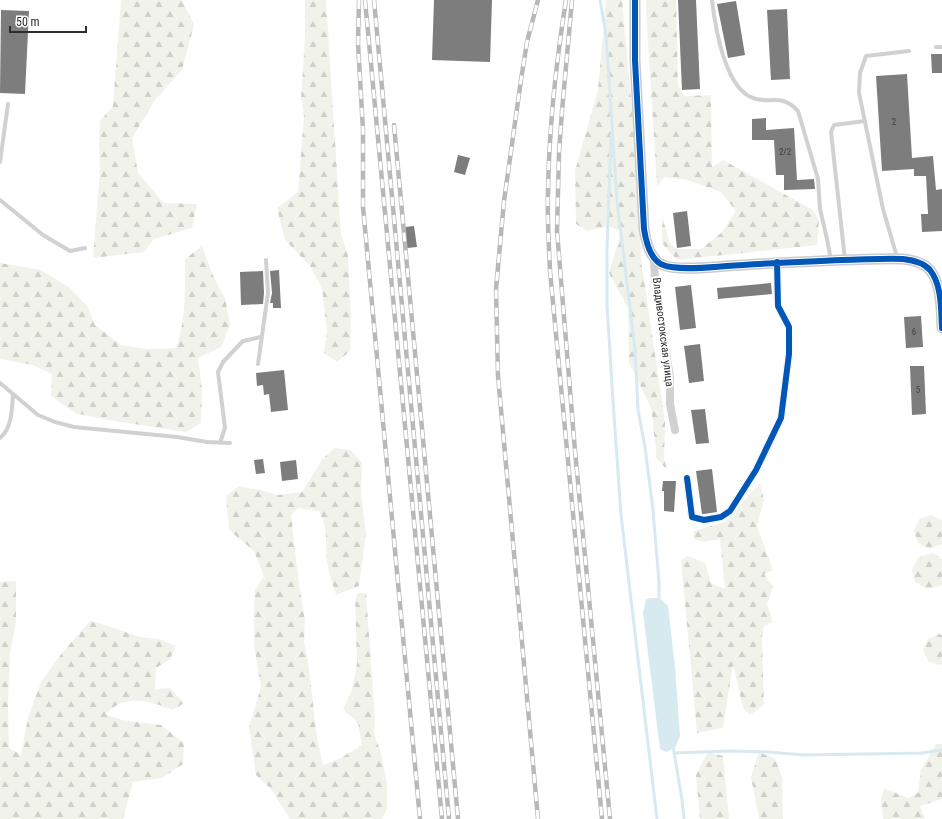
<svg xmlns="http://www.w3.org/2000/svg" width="942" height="819" viewBox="0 0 942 819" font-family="'Roboto Condensed',sans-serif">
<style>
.forest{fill:url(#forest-firs)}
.water{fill:#d7eaf0}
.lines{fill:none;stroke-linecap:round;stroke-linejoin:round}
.stream{stroke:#d7eaf0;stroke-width:3}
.building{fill:#7d7d7d}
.lane{stroke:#d1d1d1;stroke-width:4}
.street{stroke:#d1d1d1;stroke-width:8}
.secondary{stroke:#cacaca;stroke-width:11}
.rail-casing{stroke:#b8b8b8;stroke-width:4.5}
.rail{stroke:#fff;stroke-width:3;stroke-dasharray:9;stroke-linecap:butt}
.cycleway-casing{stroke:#fff;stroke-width:8}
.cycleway{stroke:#0057b8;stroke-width:6}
.labels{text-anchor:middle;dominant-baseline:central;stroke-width:4;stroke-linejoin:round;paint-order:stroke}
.number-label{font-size:9px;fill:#404040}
.street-label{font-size:11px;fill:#2c2c2c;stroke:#fff}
</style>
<defs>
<pattern id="forest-firs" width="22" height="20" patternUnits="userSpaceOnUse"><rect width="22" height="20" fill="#f1f3eb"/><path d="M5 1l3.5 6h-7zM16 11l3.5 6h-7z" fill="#cfd0ca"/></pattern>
</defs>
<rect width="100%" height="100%" fill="#fff"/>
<!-- forest -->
<path class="forest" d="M121 0H182L194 25 182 70 155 100 132 138 138 173 164 203 197 204 192 228 154 239 144 252 93 258 100 170 99 145 100 121 113 106Z
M305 0H326L341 235 348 255 351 315 350 351 337 362 324 353 327 331 322 289 311 267 285 240 277 208 298 192 304 116 301 98 305 37Z
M606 0H622L636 152 641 260 665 422 664 458 667 470 657 459 651 408 629 362 628 308 609 273 621 232 609 226 587 231 576 224 575 171 598 90Z
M646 0H676L678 86 685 96 711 95 712 167 723 160 813 210 819 221 817 245 677 260 662 243V216L670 244 677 249H701L721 233 736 211 721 192 687 180 664 177 657 187 646 8Z
M202 246 214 278 225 298 230 325 221 347 198 358 202 389 201 423 186 432 108 420 75 413 51 396 52 374 33 365 0 359V263L41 270 70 288 87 306 95 325 121 345 148 349 176 348C186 320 185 288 185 259Z
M334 448 351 450 362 463 361 494 366 533 359 586 336 595C333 584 328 572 327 561 325 545 329 525 318 511L298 508 291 515 299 584 305 620 304 640 309 669 317 739 323 765 341 758 362 745 358 723 343 709 352 690 357 664 355 599 358 593H366L375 719 374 734 381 753 387 783V809L382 819H290L271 789 256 775 249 727 261 687 254 645V612L255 590 264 576 254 551 229 530 226 496 239 486 260 490 278 495 302 492 322 460Z
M760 483 764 500 757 526 773 570 764 574 773 587 767 604 773 622 764 626 762 637 764 705 750 715 743 708 733 664 723 728 697 733 681 560 688 556 705 563 711 583 725 589 720 539 703 542 694 539V531L725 522Z
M931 515 942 520V544L930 549 918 543 914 531 919 519Z
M933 553 942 559V584L941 586 927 589 915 582 912 569 919 557Z
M16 581V621L10 654 8 704 9 748 21 755 28 718 41 682 62 653 90 621 108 626 140 637 159 639 176 646 170 659 156 668 155 689 170 688 184 703 173 710C158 704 140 698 124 702 117 704 110 710 105 714L122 720 161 725 184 743 183 764 162 778 133 782 123 819H0V582Z
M939 634 942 635V664L939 665 928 661 923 650 928 639Z
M936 744H942V799L920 806 925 819H883L881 799 884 788 908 798 918 793 921 770Z
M708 752 723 756 729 819H700L696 775Z
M759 752 775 759 782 776 783 819H759L751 777Z"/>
<!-- water -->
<path class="water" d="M653 598H659L668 606 675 667 680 736 675 748 666 752 660 749 643 613 646 599Z"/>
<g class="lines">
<!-- stream -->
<path class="stream" d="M600 0 606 34 617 201 635 349 638 410 645 447 653 510 659 582V601
M611 135 607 249V305L613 401 621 515 657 819
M673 746 682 800 684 819
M675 753 729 751 769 752 804 755 921 753 942 750"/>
</g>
<!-- building -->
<path class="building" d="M434 0H492L490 62 432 60Z
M678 0H696L700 89 682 90Z
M736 1 745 55 728 58 717 4Z
M787 9 790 79 771 80 767 10Z
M1 10 29 11 25 94 0 93Z
M931 54H942V73H932Z
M907 74 912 158 933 156 936 190 942 189V231L922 232 921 214H928L926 176H914V169L882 171 876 76Z
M766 118V130L794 128 797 180 814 179 815 189 784 190V175H776L774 140H752V119Z
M458 155 470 158 465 175 454 172Z
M687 211 691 246 677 248 673 213Z
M414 226 417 247 407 248 405 227Z
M279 270 281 308H273V303H270L272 293 270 271Z
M263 271 264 293 263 304 241 305 240 272Z
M771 283 772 294 718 299 717 288Z
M691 285 696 328 680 330 675 287Z
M921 316 923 347 906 348 904 317Z
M700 344 704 381 689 383 684 346Z
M910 366H924L926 414 912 415Z
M284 370 288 410 271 412 269 394 264 395 263 385 257 386 256 373Z
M705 409 709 443 696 444 691 410Z
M263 459 265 473 256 474 254 460Z
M296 460 298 479 282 481 280 462Z
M712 469 717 512 704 514H702L696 471Z
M663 481H676L674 512 664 511V491H662Z"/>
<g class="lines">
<!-- lane -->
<path class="lane" d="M712 0C715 26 725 92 756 99 774 103 782 94 798 111L818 179 820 209 827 239 831 260
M936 47H942
M0 162 8 104
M0 200 43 235 70 251 85 248
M897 257 883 209 859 93 860 73 866 56 909 51
M845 260 831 132 834 125 865 121
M258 364 268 293 266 260
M0 383 38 415 55 422 74 427 177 437 207 442 230 443
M0 438C12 428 12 409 13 395
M220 443 225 428 218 372 223 362 243 341 261 337"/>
<!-- street -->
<path class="street" d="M654 258 655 280 670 378V404L675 430
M687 478 692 517 704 520 721 517 730 511 756 470 781 418 789 354V327L778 306 777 262"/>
<!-- secondary -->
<path class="secondary" d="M635 0V60L644 229C646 242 650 260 663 265 677 271 711 267 727 266 765 263 803 262 842 260 862 260 883 258 903 259 912 260 924 263 930 270 942 285 941 310 942 328"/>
<!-- rail casing -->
<g class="rail-casing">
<path id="rail" d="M359 0 358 44 363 130V207L420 819
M365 0 442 819
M374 0 449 819
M566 0C556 63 549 127 548 192 547 218 549 245 550 271L602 819
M572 0 562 111 559 153 557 231 575 451 610 819
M394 125 458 819
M538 819 498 376 496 289 504 201 521 80 527 42 538 0"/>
</g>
<!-- rail -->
<use href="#rail" class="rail"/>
<!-- cycleway casing -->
<g class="cycleway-casing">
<path id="cycleway" d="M635 0V60L644 229C646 242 650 260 663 265 677 271 711 267 727 266 765 263 803 262 842 260 862 260 883 258 903 259 912 260 924 263 930 270 942 285 941 310 942 328
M687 478 692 517 704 520 721 517 730 511 756 470 781 418 789 354V327L778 306 777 262"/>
</g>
<!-- cycleway -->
<use href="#cycleway" class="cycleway"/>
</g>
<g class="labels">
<!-- number labels -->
<g class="number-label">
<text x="894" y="122">2</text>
<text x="785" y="152">2/2</text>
<text x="914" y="332">6</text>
<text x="918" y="390">5</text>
</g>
<!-- street labels -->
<g class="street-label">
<text transform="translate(663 332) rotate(83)">Владивостокская улица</text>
</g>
</g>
<!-- scale -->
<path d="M10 26v6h76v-6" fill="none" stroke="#2c2c2c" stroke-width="2"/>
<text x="16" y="26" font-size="12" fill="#2c2c2c" stroke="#ffffff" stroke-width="3" paint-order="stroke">50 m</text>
</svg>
